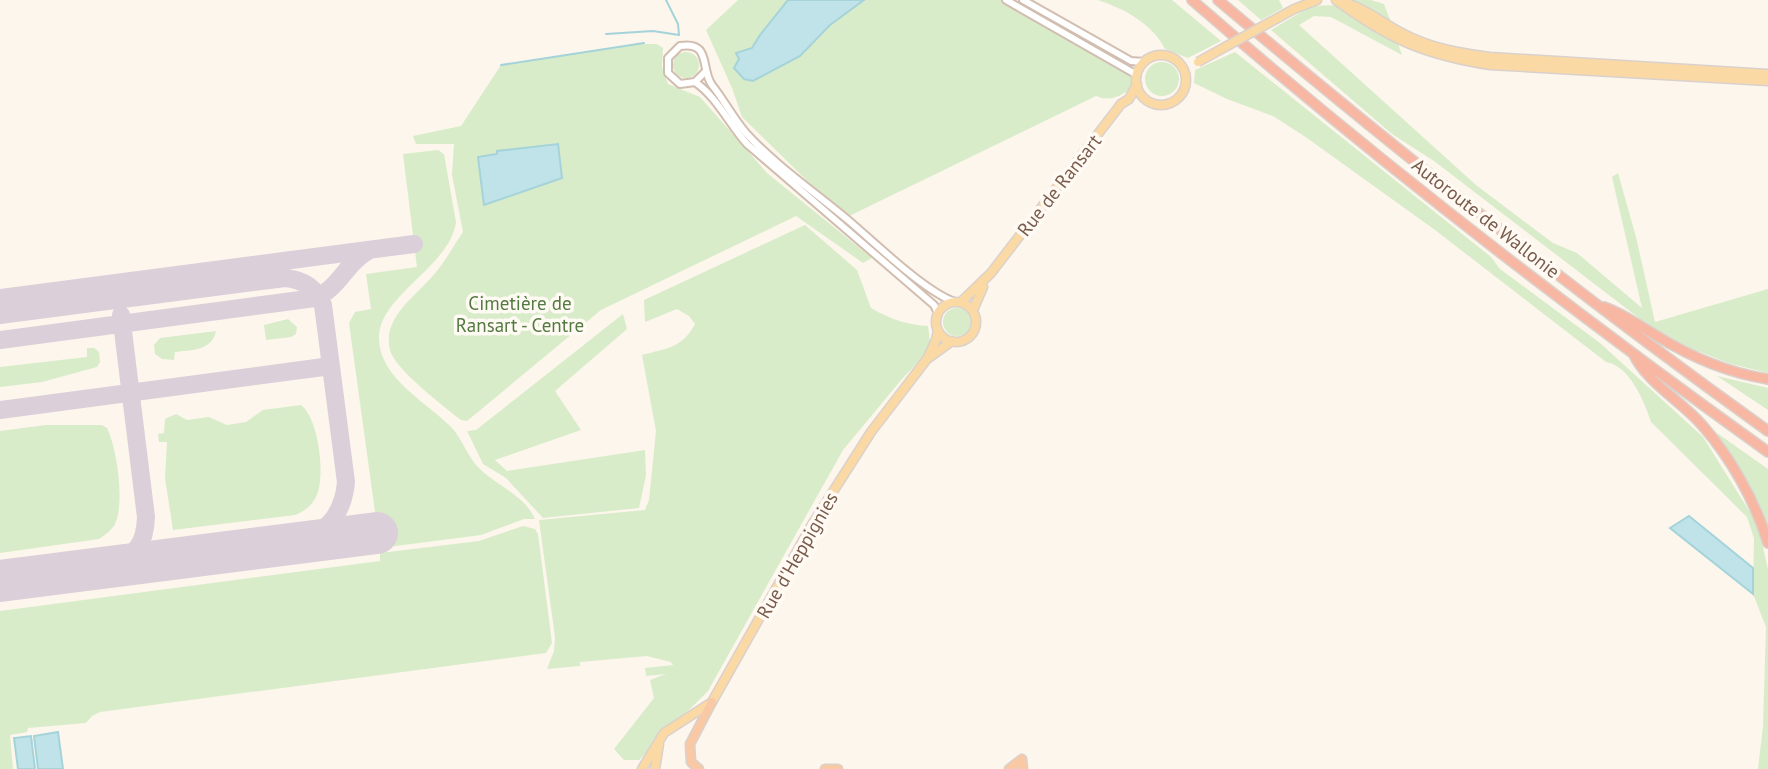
<svg xmlns="http://www.w3.org/2000/svg" width="1768" height="769" viewBox="0 0 1768 769" font-family="'PT Sans',sans-serif">
<style>
.green{fill:#d8ecc9}
.water{fill:#bfe3e8;stroke:#a5d3da;stroke-width:2}
.lines{fill:none;stroke-linecap:round;stroke-linejoin:round}
.stream{stroke:#a5d3da;stroke-width:2}
.taxiway{stroke:#dbcfda;stroke-width:18}
.runway{stroke:#dbcfda;stroke-width:42}
.tertiary-casing{stroke:#d1beb0;stroke-width:10}
.primary-casing{stroke:#dad1cd;stroke-width:11}
.trunk-casing{stroke:#dad1cd;stroke-width:11}
.motorway-casing{stroke:#dad1cd;stroke-width:12}
.tertiary{stroke:#fff;stroke-width:6}
.primary{stroke:#fbd9a5;stroke-width:8}
.trunk{stroke:#f9c8a4;stroke-width:8}
.motorway{stroke:#f7b7a3;stroke-width:9}
.primary-bridge-casing{stroke:#dad1cd;stroke-width:11;stroke-linecap:butt}
.primary-bridge{stroke:#fbd9a5;stroke-width:8}
.labels{text-anchor:middle;dominant-baseline:central;stroke-width:7;stroke-linejoin:round;paint-order:stroke}
.street-label{font-size:19px;fill:#7a5c4d;stroke:#fffaf3}
.park-label{font-size:19px;fill:#537a41;stroke:#fffaf3}
</style>
<rect width="100%" height="100%" fill="#fdf6ec"/>
<!-- green -->
<path class="green" d="M738 0H1006L1127 68 1137 84C1124 94 1112 103 1096 96L845 218 742 117 732 88 706 30Z
M1098 0H1172L1221 41 1188 58 1165 49C1152 23 1124 9 1098 0Z
M1238 0H1279L1283 8 1261 20Z
M1351 0H1371L1384 4 1392 25Z
M1336 5 1397 41 1402 55 1331 17 1314 16 1299 25 1476 185 1553 243 1577 253 1642 308 1612 177 1618 173 1636 237 1655 322 1768 289V373L1728 363 1690 348 1648 325 1434 161 1392 134 1271 30 1311 6Z
M640 44H657L663 48 662 67 668 84 700 97 767 173 872 258 863 263 796 216 601 310 467 421 461 420C444 407 398 371 391 353 379 318 418 295 436 272 446 260 454 245 463 232L452 175 454 144H416L413 136 461 126 501 65Z
M1235 52 1491 257 1500 269 1600 343 1703 437 1753 517 1762 543 1768 569V769H1758L1763 726 1766 627 1753 594 1754 538 1747 517 1651 422C1644 401 1630 366 1606 362L1435 230 1307 138 1273 116 1227 99 1194 83 1195 70Z
M673 65a13 13 0 1 1 26 0a13 13 0 1 1-26 0Z
M1145 79a17 17 0 1 1 34 0a17 17 0 1 1-34 0Z
M438 150 444 154 456 222C450 266 382 294 379 335 377 378 428 402 453 429 462 440 467 454 476 465 494 485 524 494 535 519H524L481 535 380 548 349 323 355 312 371 309 366 274 417 267 403 154Z
M805 225 857 270 871 308C890 319 907 325 928 326L931 349 902 379 843 450 708 691 639 760H624L614 749 654 698 650 680 666 674 646 676 645 668 673 665 671 662 647 656 580 662V666L547 669 554 651 555 637 539 520 645 510 649 500 656 431 642 355C668 348 682 348 695 324L689 316 677 309 645 322 644 300Z
M943 322a14 14 0 1 1 28 0a14 14 0 1 1-28 0Z
M623 314 627 329 555 391 581 430 495 460 507 471 645 450 646 475 639 508 543 518 506 478 483 464 467 431 476 430Z
M288 319 297 327 296 334 291 337 266 340 264 325Z
M216 331C212 351 191 350 175 352L174 360 162 359 155 354 154 345 160 338Z
M87 348H94L99 352 100 362 97 367 42 382 0 387V367L87 357Z
M1717 376 1768 388V410Z
M301 405C319 419 326 477 316 497 311 506 305 511 295 515L173 530 165 478 167 442H159L158 434 164 433 165 419 176 414 187 420 209 417 227 425 246 422 263 410Z
M46 425H102L107 428C117 449 125 502 115 524 111 531 105 535 99 539L0 553V431Z
M1717 433 1768 469V533Z
M523 526 535 529 538 534 552 643 546 653 100 712 92 716 86 723 28 728 27 732 10 735 13 769H0V611L380 561V553L479 541Z"/>
<!-- water -->
<path class="water" d="M788 0H864L830 25 800 56 753 81 744 79 734 68 739 59 736 53 752 48 760 35Z
M558 144 562 178 484 205 478 157 497 154V151Z
M1689 516 1753 568V594L1670 528Z
M58 732 63 769H38L34 736Z
M31 736 35 769H18L14 738Z"/>
<g class="lines">
<!-- stream -->
<path class="stream" d="M606 34 653 31 679 35 678 24 666 0
M501 65 644 43"/>
<!-- taxiway -->
<path class="taxiway" d="M0 298 414 244
M0 315 285 278C305 280 315 288 323 305L346 482C343 515 326 535 293 543
M0 340 315 298C339 289 346 262 370 250
M0 410 331 366
M113 567C136 552 145 546 146 517L121 315"/>
<!-- runway -->
<path class="runway" d="M0 581 377 533"/>
<!-- tertiary casing -->
<g class="tertiary-casing">
<path id="tertiary" d="M1006 0 1137 75
M1023 0 1131 61 1144 62
M705 72 695 82 680 84 668 73V58L680 46C712 41 700 69 712 85 724 100 733 118 746 133 773 163 817 194 848 220 874 242 925 292 955 302
M695 82C717 97 729 124 747 144L934 305 938 313"/>
</g>
<!-- primary casing -->
<g class="primary-casing">
<path id="primary" d="M1336 0C1389 39 1425 55 1490 65L1768 81
M1339 1C1362 6 1381 22 1402 33 1430 48 1459 53 1490 57L1768 74
M1294 9 1317 0
M1136 80a25 25 0 1 1 50 0a25 25 0 1 1-50 0Z
M961 302 991 273 1121 104 1129 99 1137 84
M936 322a20 20 0 1 1 40 0a20 20 0 1 1-40 0Z
M973 310 983 287
M928 357 936 340 938 330
M642 769 664 733 712 702 813 523 871 432 927 359 952 341
M655 769 659 744"/>
</g>
<!-- trunk casing -->
<g class="trunk-casing">
<path id="trunk" d="M699 769 691 762 690 744 712 702
M825 769H838
M1009 769 1022 759 1023 769"/>
</g>
<!-- motorway casing -->
<g class="motorway-casing">
<path id="motorway" d="M1192 0C1376 160 1570 310 1768 452
M1218 0C1396 150 1578 295 1768 431
M1604 307C1624 314 1639 326 1657 336 1691 357 1728 373 1768 379
M1634 355C1648 383 1681 401 1702 425 1731 458 1755 501 1768 543"/>
</g>
<!-- tertiary -->
<use href="#tertiary" class="tertiary"/>
<!-- primary -->
<use href="#primary" class="primary"/>
<!-- trunk -->
<use href="#trunk" class="trunk"/>
<!-- motorway -->
<use href="#motorway" class="motorway"/>
<!-- primary-bridge casing -->
<g class="primary-bridge-casing">
<path id="primary-bridge" d="M1198 62 1294 9"/>
</g>
<!-- primary-bridge -->
<use href="#primary-bridge" class="primary-bridge"/>
</g>
<g class="labels">
<!-- street labels -->
<g class="street-label">
<text transform="translate(1059 185) rotate(-52)">Rue de Ransart</text>
<text transform="translate(1486 218) rotate(38)">Autoroute de Wallonie</text>
<text transform="translate(797 555) rotate(-60)">Rue d'Heppignies</text>
</g>
<!-- park labels -->
<g class="park-label">
<text x="520" y="303">Cimetière de<tspan x="520" dy="22">Ransart - Centre</tspan></text>
</g>
</g>
</svg>
